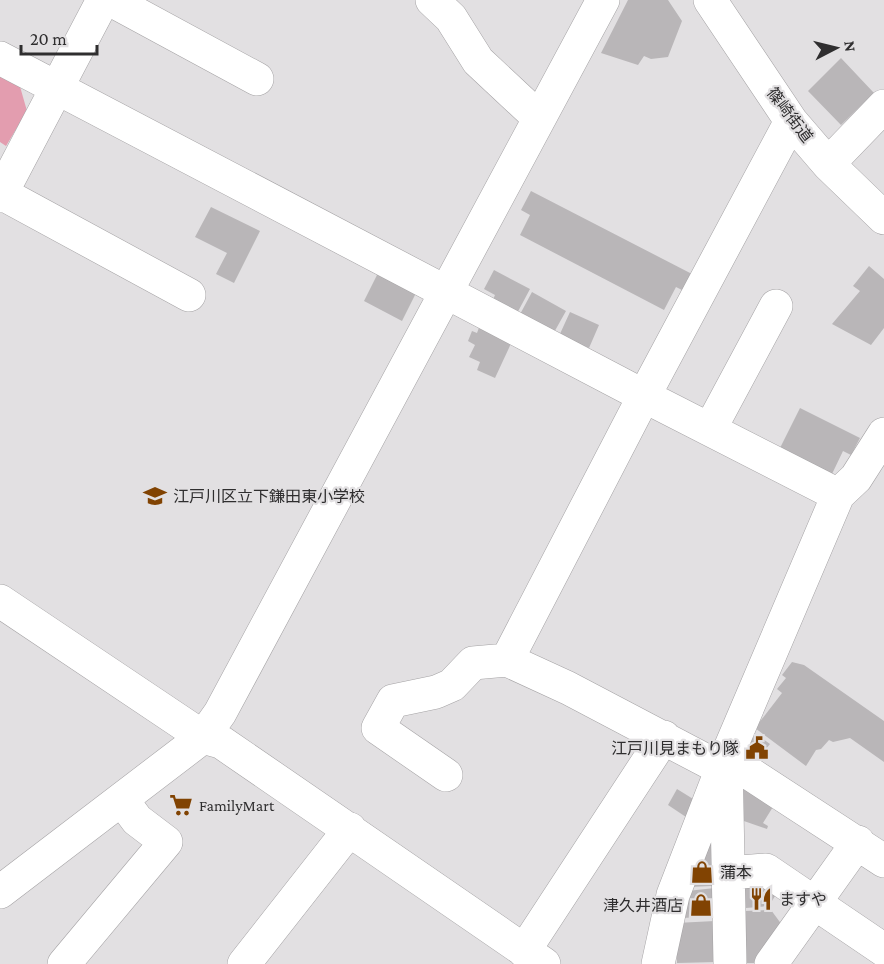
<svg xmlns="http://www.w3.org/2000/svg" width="884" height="964" viewBox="0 0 884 964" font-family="'Crimson Pro','Noto Sans JP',serif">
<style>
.green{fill:#e39daf}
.building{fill:#b9b6b8}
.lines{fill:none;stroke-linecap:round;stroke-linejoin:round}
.minor-casing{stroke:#a4a2a4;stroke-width:34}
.minor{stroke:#fff;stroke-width:33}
.labels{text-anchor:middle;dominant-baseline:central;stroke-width:4.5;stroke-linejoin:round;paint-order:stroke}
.street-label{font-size:16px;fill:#2f2e2f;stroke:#e2e0e2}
.poi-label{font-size:16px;fill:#2f2e2f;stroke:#e2e0e2;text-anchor:start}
</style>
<rect width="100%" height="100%" fill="#e2e0e2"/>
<!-- green -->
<path class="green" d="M0 73 19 83 27 111 6 146 0 142Z"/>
<!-- building -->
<path class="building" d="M628 0H668L682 21 668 57 651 59 644 56 638 65 601 53Z
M841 58 874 93 841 125 808 91Z
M531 191 692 274 684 291 676 287 664 310 520 235 530 215 521 210Z
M211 207 260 231 234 283 216 274 227 253 195 237Z
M869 266 884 279V328L871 345 832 324 860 291 853 286Z
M380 269 418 289 402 321 364 301Z
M494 270 530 289 514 319 490 306 495 295 484 289Z
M532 292 566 311 552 336 518 318Z
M570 312 599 325 589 348 559 336Z
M481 322 514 337 495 378 477 370 480 362 469 357 475 345 468 341 472 331 477 333Z
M800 408 860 438 851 455 843 451 832 474 780 448Z
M792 662 804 665 884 721V762L850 738 833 742 829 740 821 749 816 750 806 766 755 728 782 693 777 689 786 678 782 675Z
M753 732 770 744 755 762 746 756Z
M739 775 776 802 763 823 768 826 767 829 741 820Z
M677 789 698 802 692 821 668 805Z
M713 810 712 886 688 887Z
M769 881 778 891 769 906 746 908 743 884Z
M715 888V917L677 918 687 891Z
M771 910 785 929 763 963H747L744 911Z
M715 921 717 962 677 963 676 923Z"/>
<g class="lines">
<!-- minor casing -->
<g class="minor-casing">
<path id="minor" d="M111 0 257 79
M432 0 451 18 478 61 539 118
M710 0 791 121 828 164 884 218
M0 58 644 396 838 495
M828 164 884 106
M1 193 189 295
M0 196 103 0
M710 429 776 306
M0 601 203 737 221 742 544 964
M507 660 644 396 791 121
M446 775 378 728 393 701 436 692 452 685 473 663 507 660 568 688 722 769
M728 873 766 870 884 950
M0 892 203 737 220 713 603 0
M524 951 664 737
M64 964 166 842 137 820 122 800
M244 964 350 829
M658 964 673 895 726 758 884 861
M730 964 726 758 838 495 856 478 884 434
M771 964 858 842"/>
</g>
<!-- minor -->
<use href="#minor" class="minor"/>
</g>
<!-- icons -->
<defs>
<g id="school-bare" transform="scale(1.8)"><path d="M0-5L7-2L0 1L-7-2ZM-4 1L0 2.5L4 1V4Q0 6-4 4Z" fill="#814302" stroke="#e2e0e2" stroke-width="2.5" paint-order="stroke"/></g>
<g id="civic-bare" transform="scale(1.8)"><path d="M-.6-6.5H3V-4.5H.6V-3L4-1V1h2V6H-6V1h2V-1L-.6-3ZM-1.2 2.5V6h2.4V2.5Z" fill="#814302" stroke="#e2e0e2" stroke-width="2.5" paint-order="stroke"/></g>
<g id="supermarket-bare" transform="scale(1.8)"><path d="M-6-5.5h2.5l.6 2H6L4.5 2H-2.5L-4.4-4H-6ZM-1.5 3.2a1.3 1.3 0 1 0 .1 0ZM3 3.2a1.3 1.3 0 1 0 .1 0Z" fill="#814302" stroke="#e2e0e2" stroke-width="2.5" paint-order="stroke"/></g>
<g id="shop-bare" transform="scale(1.8)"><path d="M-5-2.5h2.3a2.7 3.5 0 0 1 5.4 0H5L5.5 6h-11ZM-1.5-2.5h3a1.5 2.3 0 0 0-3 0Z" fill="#814302" stroke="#e2e0e2" stroke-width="2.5" paint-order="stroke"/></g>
<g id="restaurant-bare" transform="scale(1.8)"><path d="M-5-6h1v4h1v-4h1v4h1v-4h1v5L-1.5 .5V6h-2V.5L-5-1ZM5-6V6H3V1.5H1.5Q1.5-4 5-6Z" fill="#814302" stroke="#e2e0e2" stroke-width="2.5" paint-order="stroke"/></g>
</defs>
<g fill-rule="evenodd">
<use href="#school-bare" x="155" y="496"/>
<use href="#civic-bare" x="757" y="748"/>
<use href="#supermarket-bare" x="181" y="805"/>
<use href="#shop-bare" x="702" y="872"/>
<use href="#restaurant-bare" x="761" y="899"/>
<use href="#shop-bare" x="701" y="905"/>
</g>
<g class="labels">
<!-- street labels -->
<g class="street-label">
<text transform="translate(790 115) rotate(53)">篠崎街道</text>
</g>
<!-- poi labels -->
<g class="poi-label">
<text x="173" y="496">江戸川区立下鎌田東小学校</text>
<text x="739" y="748" text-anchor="end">江戸川見まもり隊</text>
<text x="199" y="805">FamilyMart</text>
<text x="720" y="872">蒲本</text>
<text x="779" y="899">ますや</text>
<text x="683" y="905" text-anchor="end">津久井酒店</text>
</g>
</g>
<!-- north arrow -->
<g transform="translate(836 48) rotate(83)" stroke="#e2e0e2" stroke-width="4.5" paint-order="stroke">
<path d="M0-4.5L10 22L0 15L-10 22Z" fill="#2f2e2f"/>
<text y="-9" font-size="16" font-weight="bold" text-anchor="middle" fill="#2f2e2f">N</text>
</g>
<!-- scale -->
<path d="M21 45v9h76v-9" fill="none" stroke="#2f2e2f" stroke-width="3"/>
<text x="30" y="45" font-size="18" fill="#2f2e2f" stroke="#e2e0e2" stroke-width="4.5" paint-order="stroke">20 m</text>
</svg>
